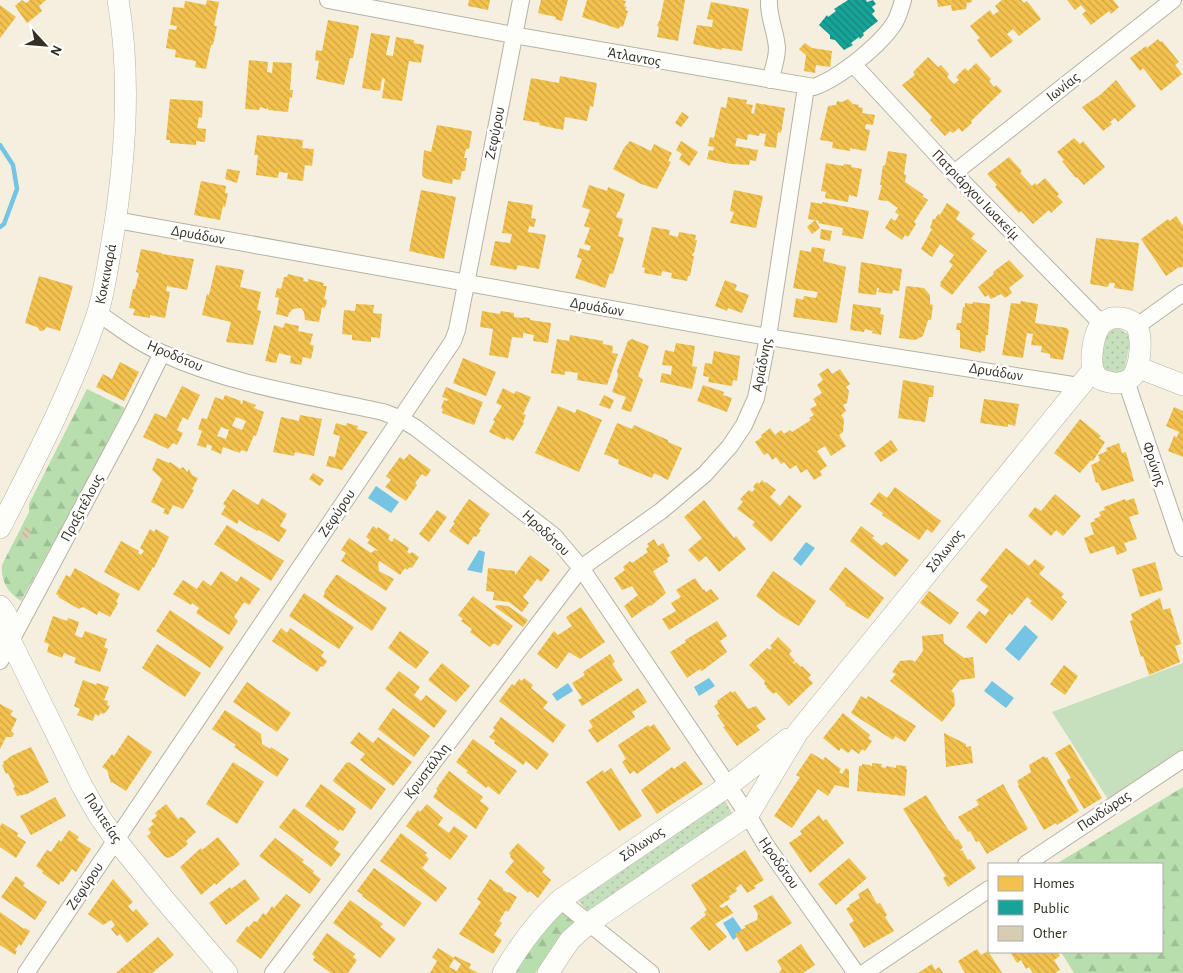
<svg xmlns="http://www.w3.org/2000/svg" width="1183" height="973" viewBox="0 0 1183 973" font-family="'Alegreya Sans',sans-serif">
<style>
.green{fill:#c6dfbc}
.forest{fill:url(#forest-firs)}
.garden{fill:url(#garden-dots)}
.water{fill:#75c4e4}
.homes{fill:url(#homes-back-hatch);fill-rule:evenodd}
.public{fill:url(#public-back-hatch)}
.lines{fill:none;stroke-linecap:round;stroke-linejoin:round}
.stream{stroke:#75c4e4;stroke-width:4.5}
.building{fill:url(#building-back-hatch)}
.minor-casing{stroke:#b7b2a6;stroke-width:18}
.tertiary-casing{stroke:#b7b2a6;stroke-width:22}
.minor{stroke:#fdfdfa;stroke-width:16}
.tertiary{stroke:#fdfdfa;stroke-width:21}
.labels{text-anchor:middle;dominant-baseline:central;stroke-width:5;stroke-linejoin:round;paint-order:stroke}
.street-label{font-size:15px;fill:#332f23;stroke:#fff}
</style>
<defs>
<pattern id="forest-firs" width="22" height="20" patternUnits="userSpaceOnUse" patternTransform="scale(1.25)"><rect width="22" height="20" fill="#b8deae"/><path d="M5 1l3.5 6h-7zM16 11l3.5 6h-7z" fill="#9fbf95"/></pattern>
<pattern id="garden-dots" width="8" height="8" patternUnits="userSpaceOnUse" patternTransform="scale(1.25)"><rect width="8" height="8" fill="#c6dfbc"/><path d="M2 2h.1M6 6h.1" fill="none" stroke="#abc0a1" stroke-width="1.8" stroke-linecap="round"/></pattern>
<pattern id="homes-back-hatch" width="6" height="6" patternUnits="userSpaceOnUse" patternTransform="scale(1.25)"><rect width="6" height="6" fill="#f2c14e"/><path d="M-1 5l2 2M0 0l6 6M5-1l2 2" fill="none" stroke="#d0a644"/></pattern>
<pattern id="public-back-hatch" width="6" height="6" patternUnits="userSpaceOnUse" patternTransform="scale(1.25)"><rect width="6" height="6" fill="#17a398"/><path d="M-1 5l2 2M0 0l6 6M5-1l2 2" fill="none" stroke="#15857c"/></pattern>
<pattern id="building-back-hatch" width="6" height="6" patternUnits="userSpaceOnUse" patternTransform="scale(1.25)"><rect width="6" height="6" fill="#d6cdb2"/><path d="M-1 5l2 2M0 0l6 6M5-1l2 2" fill="none" stroke="#b8b099"/></pattern>
</defs>
<rect width="100%" height="100%" fill="#f4efde"/>
<!-- green -->
<path class="green" d="M1183 663V765L1113 807 1052 712Z"/>
<!-- forest -->
<path class="forest" d="M87 389 125 408 74 505 21 601C8 592 1 582 2 565L29 512V504Z
M1183 787V973H1074L1061 952H1162V864H1056Z
M562 912 575 923 535 973H514L545 928Z"/>
<!-- garden -->
<path class="garden" d="M1118 328 1128 334 1130 342 1125 368 1122 372 1112 375 1103 368C1100 354 1101 331 1118 328Z
M723 797 734 817 590 914 576 898Z"/>
<!-- water -->
<path class="water" d="M376 486 399 502 391 513 368 498Z
M806 542 815 548 801 566 793 559Z
M479 550 485 552 482 573 467 570Z
M1025 625 1038 637 1019 661 1005 649Z
M709 678 715 686 699 696 694 687Z
M992 681 1014 698 1006 708 984 691Z
M568 683 573 691 557 701 552 694Z
M733 917 742 930 737 937 733 940 723 923Z"/>
<!-- homes -->
<path class="homes" d="M22 0 26 3 30 0H46L39 6 42 11 27 23 15 6Z
M207 0 219 2 214 26H217L213 45H211L206 69 195 67 196 61 175 57 176 50 166 48 169 29 176 30 177 26 170 25 173 7 184 8 185 1 206 5Z
M469 0H490L488 10 468 6Z
M541 0H568L562 21 555 19 556 17 538 13Z
M587 0H621L626 1 624 6 627 7 625 10 628 11 623 27 620 26 619 29 582 17Z
M664 0H685L678 41 657 37 659 28 657 25 660 20Z
M937 0H972V2L967 3 966 9 952 11 951 5 938 7Z
M1002 0H1021L1024 3 1027 1 1041 19 1019 36 1013 29 1007 34 1013 41 991 58 977 40 980 38 970 26 990 10 993 15 999 11 995 6Z
M1067 0H1113L1119 7 1111 14 1109 11 1091 25 1082 14 1086 11 1081 5 1075 10Z
M711 2 749 9 742 51 722 48V50L693 44 697 25 712 27 713 20 707 19Z
M0 5 16 17 0 38Z
M328 20 359 26 353 58H350L344 85 316 79 319 61 315 60 316 50 322 51Z
M371 33 390 36 386 55 393 56 396 37 414 40V43L424 45 421 63 409 61 402 101 382 98 385 79 382 78 380 91 362 88Z
M1158 39 1160 42 1162 41 1179 62 1175 65 1182 74 1161 91 1143 68 1140 71 1130 58 1146 46 1147 48Z
M805 43 812 48 832 51 830 67 816 65 815 73 804 71 806 55 799 49Z
M928 57 938 67 941 65 949 74 947 77 954 84 959 80 956 77 965 68 968 71 976 63 991 79 989 81 994 87 996 85 1002 91 971 121 972 123 962 132 959 128 953 133 950 131 945 136 930 120 932 117 902 85 915 75 913 72Z
M249 60 268 62 267 72 272 73 273 62 292 63 290 90H293L292 98 290 97 288 112 268 110V108L266 109 260 107 259 110 245 109Z
M560 76 597 83 593 107 590 106 587 121 565 117 563 130 539 125 540 123 523 120 531 78 559 83Z
M1116 80 1136 106 1118 122 1115 118 1110 122 1112 124 1103 131 1082 107 1100 95Z
M728 97 747 100 746 104 753 105 751 113 754 114 756 103 785 108 781 133 778 132 776 148 764 146 766 134 760 133 759 136 748 134 747 140 737 138 735 146 758 150 756 161 750 160 749 165 731 164 707 159 709 150 713 151 714 147 708 146 710 137 714 138 721 107 726 108Z
M170 99 203 101 202 118 199 117 197 128 206 129 205 142 196 141V145L170 143V140H166Z
M848 99 853 104 859 105 858 107 863 108 862 113 875 115 873 125 866 124 865 129 870 130 866 151 850 148V151L832 148 833 142 820 140 828 106 836 105 837 101 842 102Z
M682 112 689 117 681 127 675 123Z
M437 125 472 131 469 149H466L464 158H467L465 171H462L460 180 453 179 452 184 427 179 423 177 422 174 424 150 431 152Z
M257 135 303 140 302 148 314 149 312 166 305 165 303 181 287 179 288 173 279 172 278 178 256 175 258 155H254Z
M1074 138 1080 144 1083 141 1105 167 1084 185 1077 177 1076 178 1062 161 1064 160 1057 152Z
M630 141 651 151 654 144 672 153 668 161 671 162 657 189 641 184 613 169 624 148Z
M681 141 698 152 689 166 679 159 682 154 676 150Z
M888 151 907 154 904 174 906 175 905 182 924 195 922 196 928 200 914 222 916 224 908 237 905 235 902 240 885 228 891 218 895 221 899 215 895 212 898 208 888 201 878 200 882 185H880L883 165 885 166Z
M1009 157 1022 171 1020 173 1032 186 1035 183 1037 185 1045 178 1059 194 1057 196 1063 202 1051 213 1049 210 1033 224 1021 211 1019 213 995 187 997 185 987 174Z
M826 163 843 166 844 164 852 165 851 167 862 169 857 197 849 195 848 202 825 198 826 192 821 191Z
M227 169 240 171 237 183 225 179Z
M201 181 226 186 225 193H228L225 207 223 206 220 220 194 215Z
M589 185 607 191 608 187 625 194 619 212 618 211 616 217 623 219 618 236 624 238 613 274 610 273 605 288 575 278 582 259 577 257 580 248 589 251 591 246 584 244 590 228 584 226 590 210 582 207Z
M421 190 456 197 444 259 409 251Z
M734 190 763 196 756 228 730 223 734 212 730 211Z
M508 201 533 205 531 218 536 219 534 227 529 226 528 232 546 235 539 269 518 265 516 270 490 265 495 241 510 243 512 234 502 233Z
M811 202 822 204V202L869 211 863 239 842 235 843 228 818 223 819 221 808 219Z
M947 203 960 212 956 219 975 234 971 238 987 251 952 295 940 286 941 284 940 283 953 265 949 262 954 255 940 244 932 257 921 249 932 229 930 228 933 219H935L938 214 940 215Z
M1176 216 1183 226V266L1180 268 1179 267 1166 276 1141 239 1168 219 1170 221Z
M815 220 820 228 812 234 807 227Z
M652 227 670 230 669 235 678 237 679 232 696 235 695 240H697L694 253H693L692 256H694L690 276H688L687 281 671 278 672 273 662 271 661 276 644 273 645 268 642 267Z
M821 229 832 231 830 241 820 239Z
M1096 238 1139 243 1133 291 1114 288 1115 283H1109L1108 287 1090 284Z
M812 247 825 249 823 261 846 267 837 323 793 317 796 298 803 300 804 296 816 298 818 292 793 288 800 250 811 252Z
M141 249 162 253V254L194 259 187 290 167 286 166 291 170 292 165 318 150 315V318L133 315 135 309 129 308 133 289H135L139 273 136 272Z
M1009 260 1024 276 1009 288 1012 293 1005 298 1001 294 991 299 988 295 985 297 978 287 994 274 993 272Z
M861 262 902 269 899 291 893 290 892 294 878 292 879 288H877L876 295 858 293Z
M216 265 244 270 240 287 261 292 257 310 261 311 253 345 226 342 231 322 202 315 207 294 209 295Z
M288 274 304 278 303 281 308 282V279L324 283 323 286H327L324 299 327 300 325 308 322 307 319 322 305 320 304 312 301 308 293 309 289 313 288 317 276 314 279 298 275 297 277 288 281 289 284 277H287Z
M39 276 73 286 60 331 47 327 43 331H40L37 327 25 323Z
M725 280 737 285 735 290 749 295 742 313 728 308 727 311 715 306Z
M906 286 924 288 930 295V304L933 305 931 320H928L923 336 915 340 899 338Z
M1021 301 1038 304 1035 323 1067 328 1069 331 1063 360 1050 358V354L1041 352 1042 346 1031 345 1033 334 1027 333 1023 358 1002 355 1011 303 1020 304Z
M973 302 990 304 988 335H986L985 351H981V353L960 348V330H956L957 323H961L963 307H965V303L972 304Z
M356 304 374 305 373 313 382 314 380 338 371 337V342L352 340V335L342 334 344 310 355 311Z
M853 304 881 308 880 314 884 315 881 335 872 333 873 331 865 329 864 332 850 330Z
M482 311 500 314 501 311 514 313V317L523 318V317L530 318V320L551 323 548 343 533 341 534 335 523 333V338L512 337 508 358 489 355 493 329 480 327Z
M285 323 299 326 298 331 313 334 310 344 314 346 311 359 303 357 301 365 290 363 291 356 279 353 276 363 265 361 274 325 283 328Z
M570 335 603 341V344L613 346 612 353 618 354 607 385 577 380 578 373 565 371V375L551 373 557 339 569 341Z
M632 339 649 346 638 376 643 380 631 412 621 409 626 397 612 392 618 376 617 371 628 341Z
M676 343 695 346 692 366 697 367 692 389 660 382 662 373 671 375 672 366 662 365 665 350 674 352Z
M714 351 740 356 737 381 733 380 732 386 708 382 709 377 703 376 705 363 712 364Z
M463 358 496 372 486 396 453 383Z
M120 362 139 372 124 401 96 387 103 374 112 379Z
M828 368 832 374 840 369 850 384 846 387 849 391 847 403 843 405 846 411 841 415 844 419 843 432 839 435 846 446 831 456 825 446 817 451 827 466 820 471 822 475 814 480 807 469 801 473 796 465 790 469 784 462 781 464 776 457 772 460 768 453 764 455 755 442 762 437 761 435 770 428 775 435 781 430 784 434 790 430 792 432 811 420 809 418 814 415 810 409 817 405 813 399 822 393 817 385 823 380 819 374Z
M903 380 934 386 933 397H929L925 422 898 418Z
M703 385 724 392 723 395 732 398 727 412 697 401Z
M182 386 200 395 188 420 183 417 177 430 183 433 177 445 173 443 168 449 143 437 155 413 166 418Z
M446 387 483 402 474 425 442 413 443 409 441 408 444 400 447 401 448 399 442 397Z
M503 388 514 394 516 391 531 397 523 414 526 415 523 422 524 423 513 441 506 437 505 440 489 432 495 421 493 420 502 406 496 403Z
M225 395 241 401 240 403 242 404 243 400 256 405 254 408 264 412 256 436 254 435 247 452 241 450 240 453 223 447 221 454 211 450 212 446 207 444 206 448 197 445 202 431 198 429 202 418 207 419 215 397 223 400ZM236 417 246 421 242 430 232 426ZM221 427 229 430 226 439 217 436Z
M604 395 614 400 610 409 599 405Z
M984 399 1019 404 1015 426 1008 424V427L980 423Z
M558 406 575 413 577 409 602 420 579 472 535 453Z
M1174 407 1183 411V457L1168 451 1174 436 1177 437 1179 432 1166 426Z
M300 415 322 419 314 456 295 452 294 456 273 452 281 417 299 421Z
M1080 419 1101 436 1099 438 1105 442 1093 461 1091 460 1080 473 1054 453Z
M336 423 346 426 347 423 358 426 357 429 368 432 342 470 326 466 329 456 335 457 340 436 333 434Z
M617 423 632 429 634 425 668 440V442L682 448 668 480 654 473 652 478 618 464 619 460 604 454Z
M891 440 898 450 881 462 874 453Z
M1119 443 1122 453 1126 452 1134 481 1102 491 1098 482 1096 483 1091 465 1100 461 1098 455 1107 451 1106 448Z
M409 454 431 470 426 477 422 474 415 483 417 485 406 501 385 487 391 480 386 476 400 457 404 460Z
M157 458 169 463 170 462 180 469 183 467 187 472 189 469 192 475 198 478 192 489 194 490 183 509 173 505 168 515 163 513 165 509 151 502 162 479 152 470Z
M313 473 324 480 320 486 309 479Z
M762 480 765 483 766 482 776 490 770 497 780 506 789 495 802 506 771 542 752 525 755 522 737 509 743 502 740 499 749 490 752 492 755 489 753 487 757 482 759 484Z
M895 487 941 521 932 533 927 529 919 540 882 515 883 513 870 504 879 492 887 498Z
M233 489 258 505 262 498 287 514 280 526 287 530 279 542 259 530 257 531 239 520 237 524 221 514 226 506 223 504Z
M1055 494 1081 516 1063 536 1056 530 1051 536 1028 516 1035 507 1041 511Z
M1134 498 1139 514 1129 517 1137 539 1124 543 1127 551 1117 555 1114 546 1090 554 1084 538 1094 534 1090 523 1095 521 1094 519 1101 516 1099 512 1105 510 1104 507 1125 499 1126 501Z
M469 499 490 514 479 529 481 530 476 537 474 536 468 545 449 531 455 523 453 522Z
M704 500 734 538 736 536 746 549 719 572 706 556 699 562 688 550 702 538 684 517Z
M437 510 447 517 429 542 419 534Z
M227 525 284 561 271 581 214 544Z
M373 526 377 529 378 527 390 535 388 539 392 542 394 538 409 548 407 552 410 554 412 552 419 557 412 568 410 567 407 570 405 568 400 575 380 561 378 563 379 571 394 579 386 591 341 561 346 553 341 550 349 538 371 553 375 550 379 551 367 543 370 540 366 537Z
M861 526 874 536 872 538 882 546 886 542 909 560 895 577 850 541Z
M150 529 154 532 156 529 169 537 154 568 153 567 139 591 104 572 121 541 139 551 138 553 141 555 144 551 140 548Z
M654 539 658 546 663 543 670 556 667 558 668 562 653 571 666 593 651 606 650 605 632 618 624 606 638 595 632 586 622 590 614 578 625 570 623 567 630 561 632 563 648 552 646 549 649 546 647 544Z
M1006 548 1029 566 1035 559 1045 567 1039 574 1064 594 1061 597 1067 602 1052 621 1030 603 1032 601 1027 597 1012 615 1010 613 986 644 966 627 979 611 985 616 989 610 976 600 988 586 980 580Z
M530 555 550 570 541 582 537 579 523 597 529 603 522 612 509 602 493 600 494 592 486 591 488 568 515 571V575Z
M1155 562 1163 590 1140 597 1132 569Z
M845 567 884 598 868 619 845 605 846 604 829 589Z
M75 568 120 594 116 602 118 603 110 617 99 611 97 615 83 607 79 609 58 597 59 596 56 594 66 575 70 577Z
M221 571 237 582 241 576 260 589 249 605 244 602 234 617 238 621 229 635 196 613 199 608 192 603 191 605 173 594 183 580 197 589 203 580 211 586Z
M773 571 816 601 799 626 782 616 756 596Z
M336 575H338L387 608 372 631 323 597 325 593 324 592Z
M695 578 703 590 704 589 706 592 711 589 719 599 669 630 662 619 676 611 671 603 681 597 676 590Z
M929 591 959 613 950 625 920 603Z
M304 593 354 627 339 649 289 616Z
M473 596 513 626 498 646 494 643 490 647 470 632 472 629 461 621 463 619 458 615Z
M1160 598 1163 610 1170 608 1181 644 1175 646 1180 662 1149 675 1143 656 1141 657 1130 621 1133 620 1131 614Z
M497 605 508 606 528 620 523 627 495 607Z
M581 607 605 642 580 659 569 652 557 669 537 654 554 631 558 635 572 626 566 617Z
M170 610 224 647 210 668 156 631Z
M53 616 67 621 68 618 79 622 75 635 82 638 85 631 107 639 104 647 108 649 100 672 74 663 76 658 64 653 62 658 47 652 49 644 44 642Z
M717 621 727 636 720 641 727 652 702 671 700 669 687 678 670 652 686 642 685 640Z
M281 628 287 633 290 628 324 652 321 656 327 661 323 667 321 666 317 672 272 641Z
M400 631 429 652 416 669 388 648Z
M943 634 944 643 964 658 973 657 975 678 960 680 951 691 954 693 955 705 942 722 890 681 896 674 892 672 900 661 912 660 915 662 923 651 922 636Z
M778 637 792 651 789 654 795 661 793 663 794 664 796 662 801 667 802 666 811 675 808 678 813 683 789 706 776 692 773 694 766 687 767 686 764 684 765 681 749 665 767 648 770 650 772 648 770 646Z
M157 644 201 673 185 697 142 668Z
M610 654 615 662 612 664 623 680 582 706 578 700 582 698 572 683 585 675 583 672Z
M442 663 470 686 456 702 428 680Z
M1064 665 1078 676 1065 695 1050 684Z
M399 671 420 687 414 695 421 701 426 695 447 711 434 728 385 689Z
M524 678 533 685 531 688 548 702 543 708 566 725 553 743 499 701 512 684 514 686 519 679 522 681Z
M83 680 96 685 97 683 109 687 104 700 108 701 107 705 110 706 107 711 103 714 100 713 99 716 95 714 93 721 77 715 80 709 74 706Z
M247 682 291 713 277 732 233 702Z
M638 688 647 702 632 712 635 717 597 743 588 730 593 727 589 721Z
M731 691 732 693 735 691 748 709 756 706 766 719 756 726 760 730 737 746 723 727 725 726 717 715 720 714 714 706 718 703 717 701Z
M861 696 866 699 868 696 916 726 905 742 895 736 893 740 851 713Z
M0 704 13 711 10 715 17 719 11 731 14 734 12 737H6L0 749Z
M393 708 430 736 414 757 378 729Z
M225 710 261 734 262 744 270 749 271 747 289 759 277 777 234 747 236 745 212 729Z
M843 713 870 735 868 738 872 741 865 751 862 749 859 754 852 749 848 753 841 748 839 751 823 738Z
M501 717 549 754 537 770 526 761 523 765 494 743 495 741 489 737 495 730 493 728Z
M654 724 671 749 637 774 634 771 630 774 622 762 626 759 618 745 648 725 650 727Z
M359 732 373 743 378 737 412 762 393 786 360 760 365 754 350 743Z
M944 733 966 744V747L971 746 973 763 946 767Z
M128 735 152 752 126 791 112 782 111 783 107 770 102 767 112 754 114 756Z
M473 739 517 771 499 795 488 786 486 788 466 772 468 771 456 762Z
M1070 744 1102 798 1084 809 1068 783 1067 780 1071 778 1055 753Z
M31 747 49 782 27 794 17 796 13 788 15 787 8 773 6 774 2 765 4 764 3 762 9 758V757Z
M811 753 823 760 825 757 834 764 841 769 839 772 842 774 846 768 849 770V788L835 785 828 796 818 789 792 828 774 816 800 777 796 775Z
M1044 756 1045 758 1047 757 1079 811 1057 825 1056 823 1044 830 1018 786 1019 785 1017 781 1031 772 1029 765Z
M685 761 703 784 657 814 641 790 672 767 674 769Z
M233 762 264 782 237 824 206 804Z
M347 762 348 763 349 762 386 789 371 810 334 782 333 780Z
M872 763 882 764 881 767 885 768 887 766 896 768V765L906 766V769H907L905 796 857 791 859 766H862V764L870 765 872 767Z
M611 768 642 816 619 831 586 782 603 770 604 773Z
M449 771 483 797 480 801 489 808 476 829 433 797 438 790 436 789Z
M321 784 356 809 354 810 356 812 343 831 340 829 339 831 305 806Z
M1003 784 1028 829 987 854 979 841 976 842 970 831 968 832 958 817 979 805 976 800Z
M926 795 949 831H950L956 840 958 839 963 847 960 850 961 851 962 850 968 860 970 859 976 868 948 887 943 878 946 876 903 809Z
M55 797 66 816 31 835 20 816Z
M166 804 178 819 181 817 184 818 196 832 186 841 188 844 173 856 168 858 164 856 147 836 151 833 148 829 154 824 151 821 157 816 155 813Z
M427 804 443 818 438 825 449 833 454 826 468 836 450 860 406 826 418 810 420 812Z
M294 808 339 842 334 849 341 854 331 867 279 827Z
M819 815 823 821 826 819 844 843 810 873 789 843 802 834 800 831Z
M2 823 18 833 17 836 26 842 16 858 0 847V827Z
M69 830 79 837 77 840 91 849 76 872 72 869 63 882 61 881 59 885 42 873 43 871 36 866 47 850 51 852 59 840 61 842Z
M401 833 427 853 425 855 429 859 422 868 447 888 436 902 380 861Z
M218 837 240 864 216 885 215 883 201 895 180 867 201 848 202 850Z
M275 838 304 860 302 862 314 871 313 873 321 879 310 894 259 856Z
M518 843 545 868 542 872 551 880 538 898 530 891 528 893 505 872 514 861 510 857 511 856 509 853Z
M745 850 764 880 754 886 756 888 747 893 741 884 736 888 737 891 729 896 730 899 719 906 722 908 727 905 733 913 715 924 727 937 709 951 690 928 706 915 704 912 707 910 691 885Z
M849 858 867 878 836 905 818 884Z
M374 868 422 903 404 927 362 896 363 895 357 891Z
M16 876 25 883 23 886 47 902 35 920 1 897Z
M113 879 133 902 128 906 133 912 136 909 149 924 127 943 120 934 117 936 111 929 115 925 111 920 103 925 88 914Z
M245 879 260 899 226 925 209 903 230 887 231 889Z
M490 879 503 888V890L508 893 509 892 517 897 508 912 506 910 499 921 502 923 494 935 502 940 493 954 459 934 481 902 477 899Z
M868 888 877 904 880 903 887 915 885 917 894 931 864 948 849 924 854 921 846 909 850 906 849 905 860 898 858 894Z
M286 894 301 905 261 959 236 941 247 926 249 927 254 921 257 922 263 913 266 915 272 906 274 908Z
M772 895 792 923 746 952 735 934 746 927 744 926 757 920 758 914 753 906Z
M350 900 383 924 380 927 396 939 380 958 333 923Z
M0 912 24 929 25 928 30 931 21 946 19 944 15 950 17 951 15 955 0 945Z
M327 933 355 954 353 957 357 960 348 973H331L313 960 315 957 312 954Z
M158 937 174 955 152 973H116Z
M801 944 815 965 803 973H780L779 972 782 969 777 961Z
M438 948 454 958 455 956 471 964 469 968 478 973H430L437 961 432 957ZM454 959 461 964 457 971 449 967Z
M977 949 981 955 988 951 1002 973H965L958 961Z
M1010 952H1057L1060 956 1054 960 1060 970 1055 973H1033L1029 967 1026 969 1021 960 1017 963Z
M932 964 935 970 939 967 943 973H918Z"/>
<!-- public -->
<path class="public" d="M848 0H866L867 2 873 0 876 4 872 7 875 11 872 14 878 21 863 33 864 35 860 39 859 37 851 43 853 45 844 50 835 40 830 39V35L819 25 827 15 828 17 836 11 834 9Z"/>
<g class="lines">
<!-- stream -->
<path class="stream" d="M0 145 13 165 17 189 4 224 0 227"/>
</g>
<!-- building -->
<path class="building" d="M25 527 32 530 26 541 20 537Z"/>
<g class="lines">
<!-- minor casing -->
<g class="minor-casing">
<path id="minor" d="M328 0 513 35 814 87C839 78 881 45 895 22 899 15 901 7 903 0
M769 0C768 17 776 32 777 48 777 59 773 70 770 80
M853 64 954 173 1102 324
M954 173 1173 0
M116 220 768 337 1079 386
M98 313C118 327 139 343 162 353 231 385 310 396 383 412L401 419 416 428 554 536 581 568 748 815 765 844 856 973
M1137 326 1183 293
M1126 381 1183 548
M0 661 130 418 162 353
M1026 864 1183 759
M560 900 651 973
M26 973 453 341 457 330 466 284 521 0
M273 973 581 568 661 511 705 474 730 446 744 425 756 398 768 337 806 87
M864 973 989 889"/>
</g>
<!-- tertiary casing -->
<g class="tertiary-casing">
<path id="tertiary" d="M1112 318C1120 317 1128 318 1134 323 1144 332 1141 369 1131 378 1125 383 1116 384 1109 382 1104 381 1098 379 1096 375 1088 365 1093 336 1100 326 1103 322 1107 320 1112 318Z
M1137 367 1183 385
M0 528C36 458 72 389 97 315 104 294 107 270 111 248 125 167 132 81 118 0
M0 606C10 616 10 628 11 642H0
M11 642 82 786 99 816 116 840 163 898 227 973
M503 973C519 946 537 921 560 900L728 786 788 739
M548 973 570 940 589 923 748 815 798 732 1093 370"/>
</g>
<!-- minor -->
<use href="#minor" class="minor"/>
<!-- tertiary -->
<use href="#tertiary" class="tertiary"/>
</g>
<g class="labels">
<!-- street labels -->
<g class="street-label">
<text transform="translate(634 57) rotate(10)">Άτλαντος</text>
<text transform="translate(1063 87) rotate(-38)">Ιωνίας</text>
<text transform="translate(495 133) rotate(-79)">Ζεφύρου</text>
<text transform="translate(976 195) rotate(46)">Πατριάρχου Ιωακείμ</text>
<text transform="translate(198 235) rotate(10)">Δρυάδων</text>
<text transform="translate(106 274) rotate(-79)">Κοκκιναρά</text>
<text transform="translate(597 307) rotate(10)">Δρυάδων</text>
<text transform="translate(175 356) rotate(23)">Ηροδότου</text>
<text transform="translate(762 365) rotate(-79)">Αριάδνης</text>
<text transform="translate(996 372) rotate(9)">Δρυάδων</text>
<text transform="translate(1154 464) rotate(71)">Φρύνης</text>
<text transform="translate(82 508) rotate(-62)">Πραξιτέλους</text>
<text transform="translate(337 513) rotate(-56)">Ζεφύρου</text>
<text transform="translate(546 533) rotate(43)">Ηροδότου</text>
<text transform="translate(945 551) rotate(-51)">Σόλωνος</text>
<text transform="translate(427 771) rotate(-53)">Κρυστάλλη</text>
<text transform="translate(1104 811) rotate(-34)">Πανδώρας</text>
<text transform="translate(103 818) rotate(57)">Πολιτείας</text>
<text transform="translate(642 844) rotate(-34)">Σόλωνος</text>
<text transform="translate(779 863) rotate(55)">Ηροδότου</text>
<text transform="translate(85 886) rotate(-56)">Ζεφύρου</text>
</g>
</g>
<!-- legend -->
<rect x="988" y="863" width="175" height="90" fill="#ffffff" stroke="#adaca7"/>
<rect x="998" y="876" width="25" height="15" fill="#f2c14e" stroke="#adaca7"/>
<text x="1033" y="888" font-size="15" fill="#332f23">Homes</text>
<rect x="998" y="900" width="25" height="15" fill="#17a398" stroke="#adaca7"/>
<text x="1033" y="913" font-size="15" fill="#332f23">Public</text>
<rect x="998" y="926" width="25" height="15" fill="#d6cdb2" stroke="#adaca7"/>
<text x="1033" y="938" font-size="15" fill="#332f23">Other</text>
<!-- north arrow -->
<g transform="translate(45 45) rotate(116)" stroke="#ffffff" stroke-width="4" paint-order="stroke">
<path d="M0-4L9 19L0 12L-9 19Z" fill="#332f23"/>
<text y="-8" font-size="14" font-weight="bold" text-anchor="middle" fill="#332f23">N</text>
</g>
</svg>
